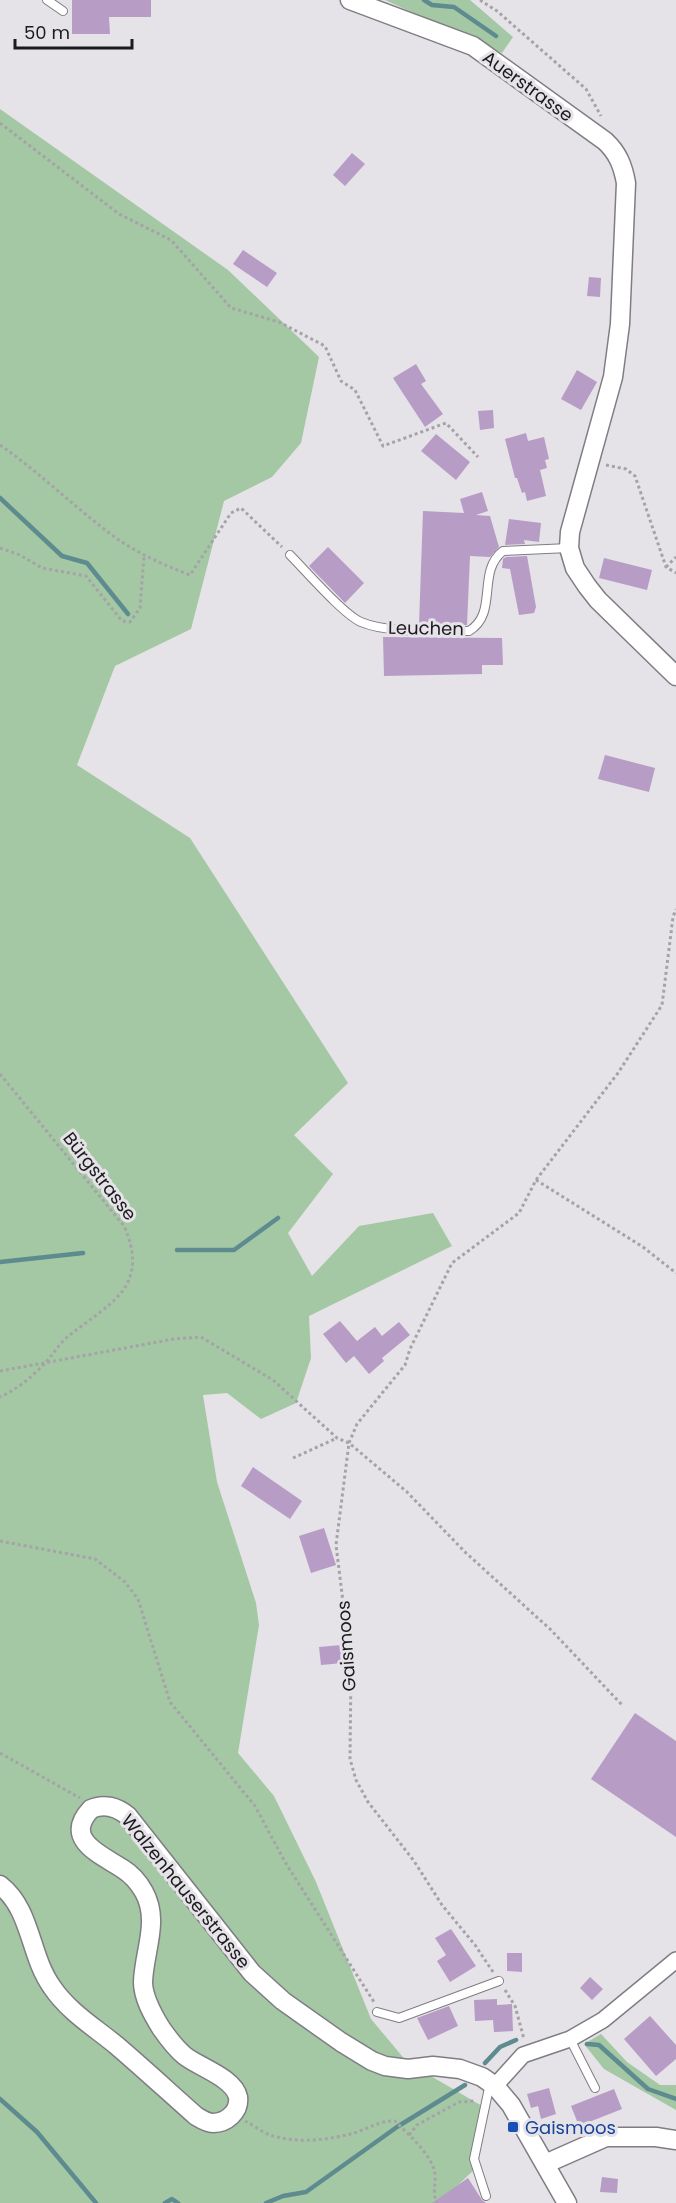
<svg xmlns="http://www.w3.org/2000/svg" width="676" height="2203" viewBox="0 0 676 2203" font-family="Poppins,sans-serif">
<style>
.green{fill:#a3c8a3}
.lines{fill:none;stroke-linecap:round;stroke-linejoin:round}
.stream{stroke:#5e8b90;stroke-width:4.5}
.building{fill:#b79cc6}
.service-casing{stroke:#7f7d83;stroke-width:10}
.minor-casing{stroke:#7f7d83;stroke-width:18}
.tertiary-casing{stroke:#7f7d83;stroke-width:21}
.path{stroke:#a5a3a8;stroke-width:3;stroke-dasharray:3 3;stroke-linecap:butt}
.service{stroke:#fff;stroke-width:8}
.minor{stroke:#fff;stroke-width:15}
.tertiary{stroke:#fff;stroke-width:18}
.transit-dot{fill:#1a4fb4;stroke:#e5e2e8;stroke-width:2}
.labels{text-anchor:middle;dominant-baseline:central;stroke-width:6;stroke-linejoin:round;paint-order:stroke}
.street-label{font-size:18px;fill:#1b1a1d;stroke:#e5e2e8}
.transit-label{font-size:18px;fill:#164399;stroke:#e5e2e8;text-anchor:start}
</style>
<rect width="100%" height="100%" fill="#e5e2e8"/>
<!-- green -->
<path class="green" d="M385 0H470L513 37 502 53Z
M0 109 228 270 319 357 301 443 272 477 224 501 191 629 115 666 77 765 190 838 348 1083 294 1135 333 1174 288 1233 312 1276 359 1226 433 1213 452 1246 309 1316 311 1358 296 1403 261 1419 227 1393 203 1395 217 1482 256 1603 259 1625 238 1753 274 1796 316 1882 371 2019 407 2062 482 2106 477 2167 439 2203H0Z
M601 2034 627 2062 660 2085H676V2110L604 2069 584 2044Z"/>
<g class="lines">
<!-- stream -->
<path class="stream" d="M424 0 432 5 454 7 496 36
M0 498 62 556 87 563 128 614
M177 1250H234L278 1218
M0 1262 83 1253
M587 2044 599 2045 648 2089 676 2099
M485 2063 500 2047 516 2040
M0 2099 37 2132 96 2203
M165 2203 172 2199 178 2203
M266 2203 283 2196 306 2192 397 2127 465 2085"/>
</g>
<!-- building -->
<path class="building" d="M72 0H151V17H109L110 34H72Z
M352 153 365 164 345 186 333 175Z
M243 250 277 273 267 287 233 264Z
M589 277 601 278 600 297 587 296Z
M416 364 426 381 421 384 443 414 425 427 393 378Z
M577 370 597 382 581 410 561 399Z
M493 410 494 428 480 430 478 411Z
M526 433 528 441 544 437 549 459 545 460 547 468 540 470 546 496 527 501 525 492 522 493 517 478H515L505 439Z
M436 434 470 462 456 480 421 451Z
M482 492 488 511 476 515 490 516 499 547 490 557 470 556 467 625H419L423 511 464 513 460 499Z
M509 519 541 523 539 542 524 540 525 544 505 545Z
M328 547 364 583 345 603 309 566Z
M527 556 536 607 534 613 519 615 510 569 502 568 503 559 506 557Z
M604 558 652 570 647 590 599 578Z
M383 637 502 638 503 665H482V674L384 676Z
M605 755 655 768 649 792 598 779Z
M340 1321 357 1341 375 1327 382 1336 399 1322 410 1335 382 1358 384 1361 369 1374 354 1356 346 1363 323 1334Z
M253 1467 302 1501 290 1519 241 1486Z
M324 1528 336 1565 311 1573 299 1536Z
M341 1645 343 1663 321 1665 319 1647Z
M635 1713 676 1741V1837L591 1779Z
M451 1929 476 1966 450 1982 437 1961 446 1955 435 1938Z
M507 1953H522V1972L507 1971Z
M590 1977 603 1989 592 2000 580 1988Z
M497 1999V2005L512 2004 513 2031 494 2032 493 2020 475 2021 474 2000Z
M449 2006 458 2026 428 2040 417 2018Z
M650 2016 676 2045V2059L656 2076 624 2039Z
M549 2088 556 2114 541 2119 538 2106 531 2108 527 2094Z
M614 2089 622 2109 579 2126 571 2106Z
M602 2177 618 2179 617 2193 600 2192Z
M468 2178 482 2200 486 2203H432Z"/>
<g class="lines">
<!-- service casing -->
<g class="service-casing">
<path id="service" d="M47 0 63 11
M290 555C306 571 343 614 361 622 389 634 438 630 469 631 499 613 476 572 503 551L569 548
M377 2012 399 2018 499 1981
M570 2039 595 2088
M486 2196 474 2159 490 2083"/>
</g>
<!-- minor casing -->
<g class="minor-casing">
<path id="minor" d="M495 2086 523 2055 570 2039 603 2020 676 1960"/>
</g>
<!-- tertiary casing -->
<g class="tertiary-casing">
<path id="tertiary" d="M350 0 473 46 605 141C618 153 623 166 626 183L620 324 613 377 570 532 569 548 575 568 587 586 598 600 676 676
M0 1885C32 1910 29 1955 52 1987 68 2011 94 2027 116 2045 143 2068 170 2093 196 2116 201 2119 207 2123 213 2123 226 2123 240 2112 238 2097 234 2078 199 2067 185 2056 175 2048 168 2038 161 2028 153 2015 143 1998 143 1982 144 1951 160 1921 144 1892 139 1883 131 1874 123 1869 102 1855 62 1840 91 1809 104 1803 117 1807 128 1816L252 1973 283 2001 341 2042 372 2061 385 2066 408 2069 433 2066 460 2069 482 2077 495 2086 511 2105 567 2203
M545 2164 606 2137H656L676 2140"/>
</g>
<!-- path -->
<path class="path" d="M480 0 497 11 586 89 601 116
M0 123 119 214 171 240 231 308 279 322 325 346 341 381 355 390 383 446 446 423 478 457
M0 445C39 472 73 506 112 535 136 553 162 564 190 575L231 513 241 508 282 547
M606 465 626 469 635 476 666 567 676 573
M0 548 20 555 42 568 86 576 122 621 130 622 140 608 144 556
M666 567 676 557
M0 1074 124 1226C132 1244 137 1264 127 1284 116 1305 83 1323 65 1339 57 1347 52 1356 44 1364 32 1377 16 1390 0 1397
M536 1180 643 1247 676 1273
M0 1371 174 1339 201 1337 273 1380 337 1438 349 1443 407 1492 466 1553 550 1629 623 1706
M293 1458 337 1438
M0 1541 95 1559 125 1582 138 1599 170 1702 255 1806 285 1862 374 2002
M0 1753 80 1798
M493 1972 475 1945 442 1905 414 1861 368 1802 356 1780 350 1759 351 1667 336 1545 349 1443 357 1424 405 1365 410 1349 452 1263 519 1213 536 1180 618 1073 662 1005 673 917 676 909
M505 1990 515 2006 524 2039
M245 2121C253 2125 262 2132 270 2135 296 2144 329 2140 354 2133 368 2129 380 2120 395 2121 408 2134 433 2156 435 2174 436 2185 432 2193 437 2203
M409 2135 417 2125 459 2102 474 2101"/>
<!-- service -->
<use href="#service" class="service"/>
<!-- minor -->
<use href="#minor" class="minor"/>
<!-- tertiary -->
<use href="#tertiary" class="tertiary"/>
</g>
<!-- markers -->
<rect class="transit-dot" x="507" y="2121" width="12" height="12" rx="3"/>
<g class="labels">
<!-- street labels -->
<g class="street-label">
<text transform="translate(528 86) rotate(36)">Auerstrasse</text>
<text transform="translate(426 628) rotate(1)">Leuchen</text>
<text transform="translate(100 1176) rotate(52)">Bürgstrasse</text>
<text transform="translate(346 1646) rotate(-94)">Gaismoos</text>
<text transform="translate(186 1891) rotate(51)">Walzenhauserstrasse</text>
</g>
<!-- transit labels -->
<g class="transit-label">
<text x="525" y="2127">Gaismoos</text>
</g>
</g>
<!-- scale -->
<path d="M15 39v9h117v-9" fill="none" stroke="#1b1a1d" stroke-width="3"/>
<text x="24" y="39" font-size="18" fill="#1b1a1d" stroke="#e5e2e8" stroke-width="4.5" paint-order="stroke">50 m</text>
</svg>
